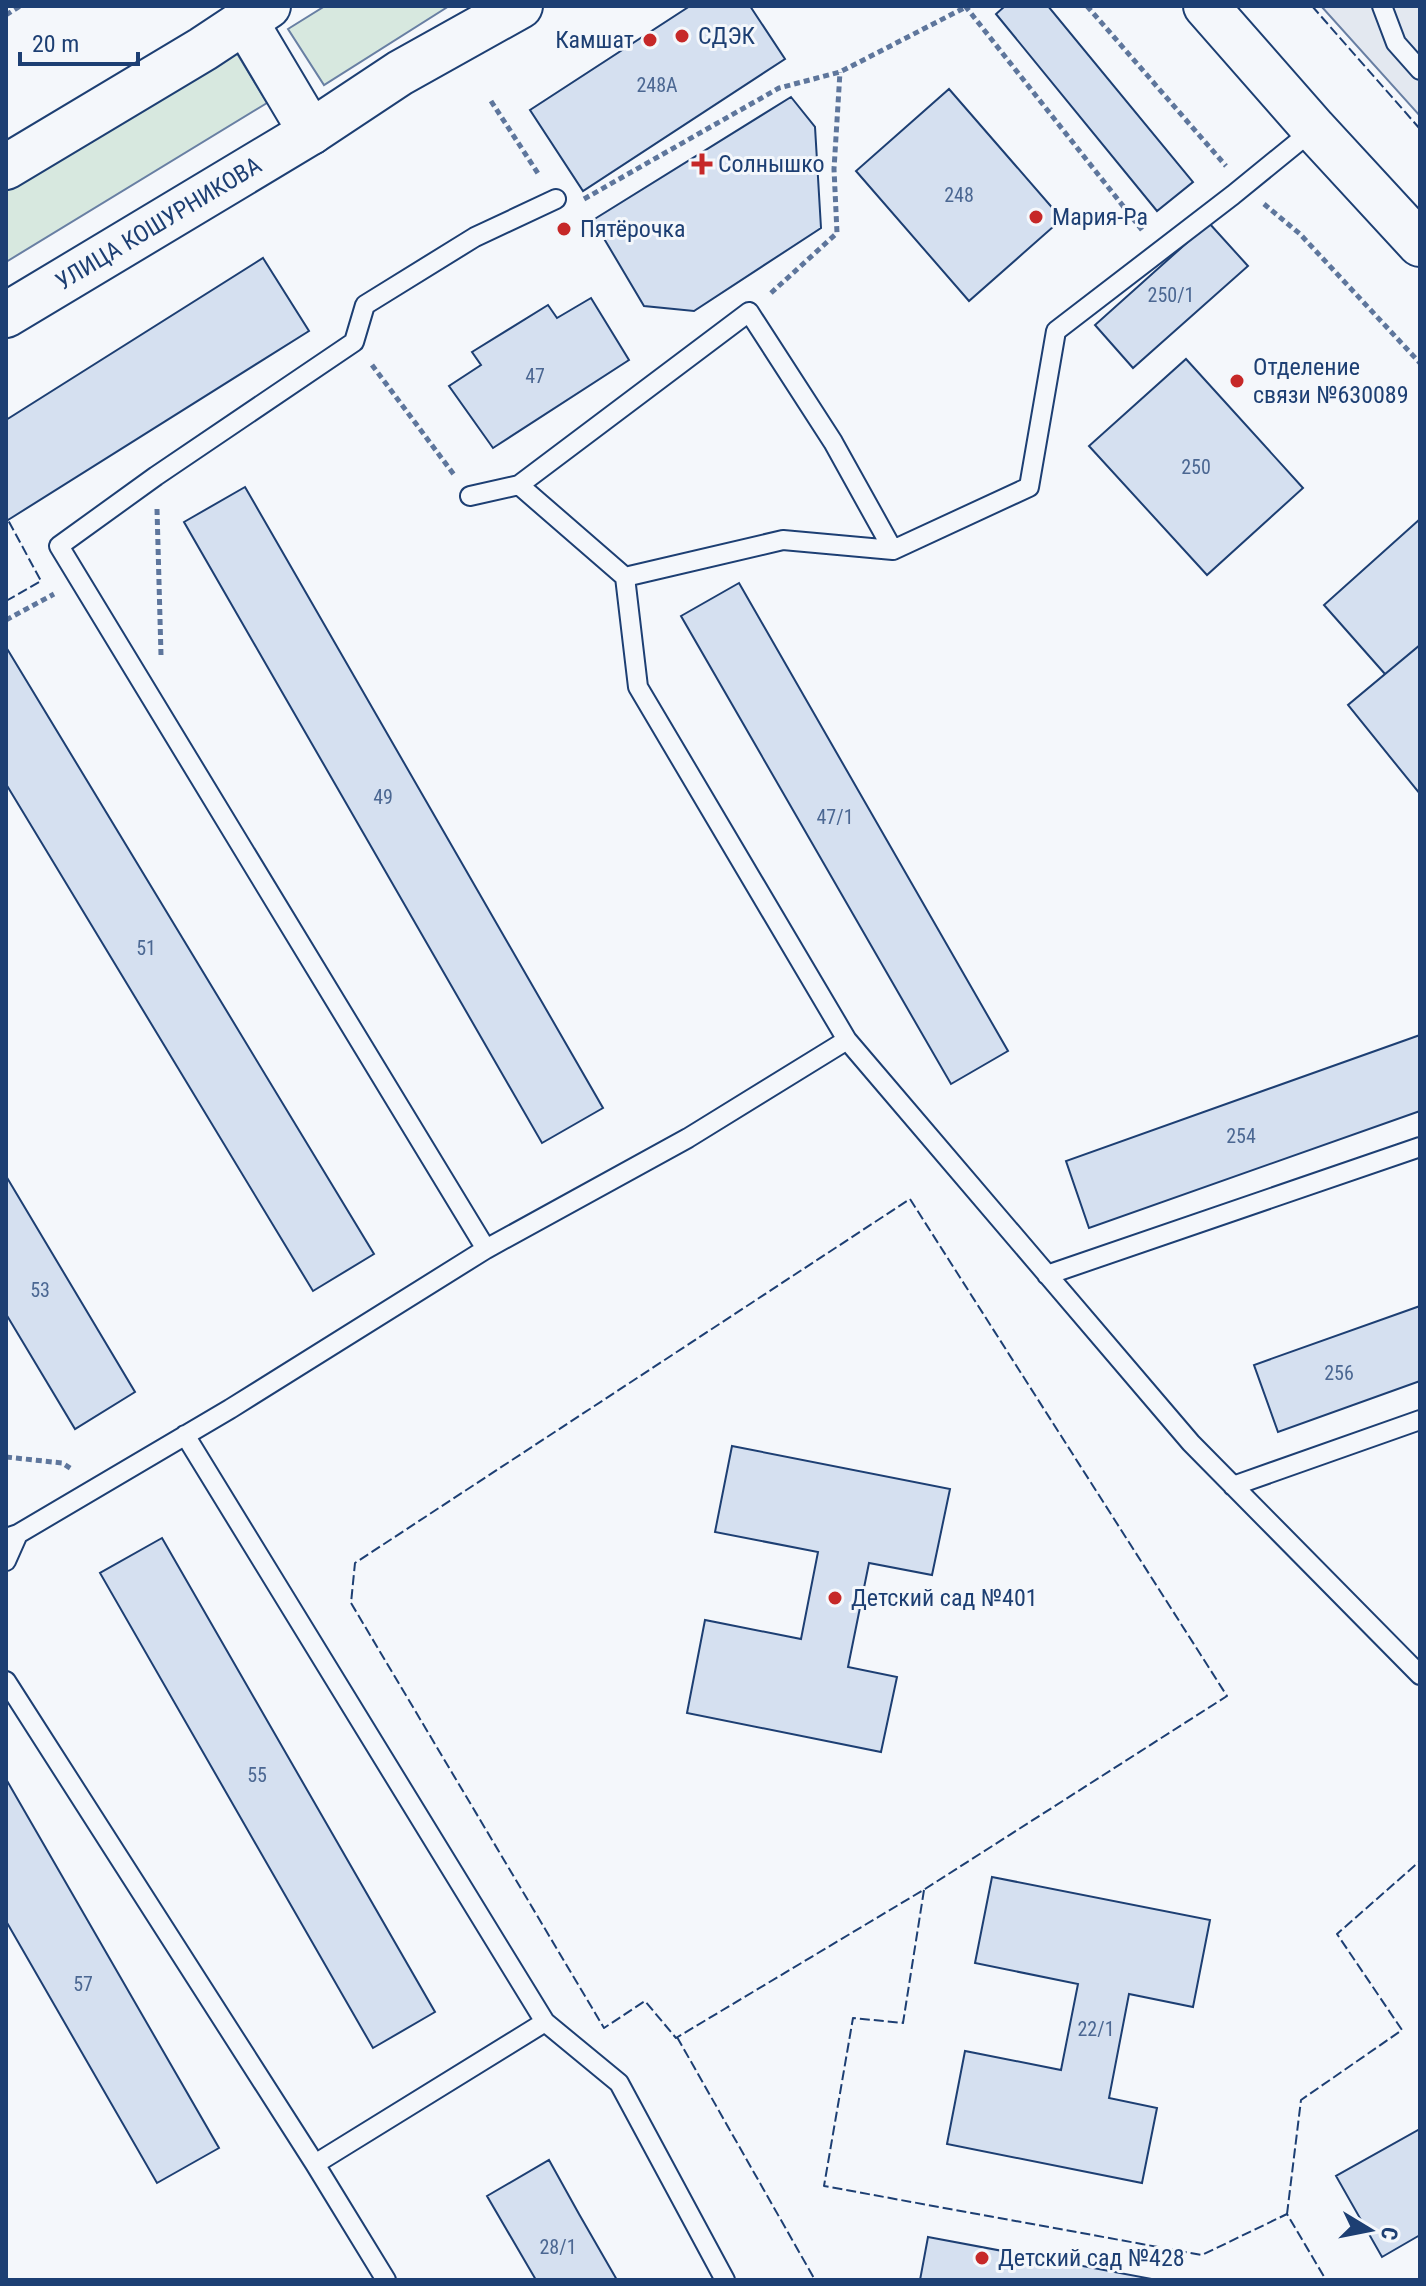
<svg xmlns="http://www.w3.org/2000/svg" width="1426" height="2286" viewBox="0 0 1426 2286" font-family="'Roboto Condensed',sans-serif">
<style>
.green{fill:#d7e8df;stroke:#687fa3;stroke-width:2}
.parking{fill:#e3e8f0;stroke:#687fa3;stroke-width:2}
.building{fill:#d5e0f0;stroke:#1d3f73;stroke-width:2}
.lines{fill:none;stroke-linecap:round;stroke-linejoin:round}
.service-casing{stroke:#1d3f73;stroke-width:22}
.tertiary-casing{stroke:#1d3f73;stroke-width:48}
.secondary-casing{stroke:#1d3f73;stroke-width:48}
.path{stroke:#5e769c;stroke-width:5;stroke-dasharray:6 4;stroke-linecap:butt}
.service{stroke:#f4f7fb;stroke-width:18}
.tertiary{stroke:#f4f7fb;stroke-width:44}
.secondary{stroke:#f4f7fb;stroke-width:44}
.fence{stroke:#1d3f73;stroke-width:2;stroke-dasharray:10 4;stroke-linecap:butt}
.poi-dot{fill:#c62828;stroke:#f4f7fb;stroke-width:3}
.labels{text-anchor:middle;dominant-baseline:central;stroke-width:6;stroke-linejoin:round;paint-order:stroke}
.number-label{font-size:20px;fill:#4b6792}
.poi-label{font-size:24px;fill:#1d3f73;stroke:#f4f7fb;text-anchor:start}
.street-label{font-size:24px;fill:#1d3f73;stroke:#f4f7fb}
</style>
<rect width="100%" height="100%" fill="#f4f7fb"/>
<!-- green -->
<path class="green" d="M325 6H449L324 85 288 29Z
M235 50 267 103 6 262V191Z"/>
<!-- parking -->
<path class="parking" d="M1321 6H1420V116Z"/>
<!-- building -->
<path class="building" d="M690 6H750L785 59 583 191 530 110Z
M1005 6H1048L1193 182 1157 211 996 14Z
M949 89 1062 219 969 301 856 171Z
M791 97 815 127 821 228 694 311 644 306 593 220Z
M1209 223 1248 266 1133 368 1095 325Z
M263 258 309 331 8 520 6 517V420Z
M591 298 629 360 493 448 449 386 481 365 472 352 548 305 557 318Z
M1186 359 1303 488 1207 575 1089 446Z
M245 487 603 1108 542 1143 184 522Z
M1420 519V645L1385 674 1324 605Z
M739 583 1008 1051 951 1084 681 616Z
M1420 645V794L1348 705Z
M6 647 374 1254 313 1291 6 784Z
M1420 1035V1111L1089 1228 1066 1161Z
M6 1176 135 1392 75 1429 6 1314Z
M1420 1306V1381L1278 1432 1254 1365Z
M732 1446 950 1489 932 1575 869 1563 848 1667 897 1677 881 1752 687 1713 705 1620 801 1639 818 1552 715 1532Z
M162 1538 435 2012 373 2048 100 1573Z
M6 1779 219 2148 157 2183 6 1921Z
M992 1877 1210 1920 1193 2007 1129 1994 1109 2098 1157 2108 1142 2183 947 2144 965 2051 1061 2070 1078 1984 975 1963Z
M1420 2129V2235L1382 2257 1336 2176Z
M549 2160 579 2214 617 2280H536L487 2196Z
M928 2237 1152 2279V2280H920Z"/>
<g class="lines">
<!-- service casing -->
<g class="service-casing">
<path id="service" d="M1382 6 1396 43 1420 70
M519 485 749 312 833 442 893 550 783 540 625 577 638 687 847 1040 1191 1443 1420 1675
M470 496 519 485 625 577
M893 550 1029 487 1056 331 1233 195 1314 129
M486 1249 59 546 156 476 354 342 365 305 475 237 556 199
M1047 1275 1420 1147
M185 1435 545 2022 619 2083 725 2280
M1233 1486 1420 1420
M6 1538 18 1534 230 1409 486 1249 688 1138 847 1040
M6 1561 18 1534
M6 1681 315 2164 386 2280
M315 2164 545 2022"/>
</g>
<!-- tertiary casing -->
<g class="tertiary-casing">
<path id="tertiary" d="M245 21 311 132"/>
</g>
<!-- secondary casing -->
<g class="secondary-casing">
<g id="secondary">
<path d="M1206 6 1314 129 1420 244"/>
<path d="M6 167 203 49 268 6"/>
<path id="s1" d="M6 315 311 132 400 73 520 6"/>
</g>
</g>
<!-- path -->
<path class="path" d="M967 6 966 7 1142 230
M1087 6 1226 166
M6 15 20 6
M491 101 539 175
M584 199 779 88 840 72 966 7 965 6
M1264 204 1300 234 1420 363
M771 293 837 233 834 169 840 72
M372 365 455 476
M157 509 161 655
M6 620 54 594
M6 1457 62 1463 73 1470"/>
<!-- service -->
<use href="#service" class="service"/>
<!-- tertiary -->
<use href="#tertiary" class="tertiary"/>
<!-- secondary -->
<use href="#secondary" class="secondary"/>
<!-- fence -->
<path class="fence" d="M1312 6 1420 129
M6 601 41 581 8 520
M910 1199 1227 1696 925 1889 676 2038 645 2001 604 2028 351 1603 355 1563Z
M924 1890 903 2023 853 2018 824 2186 1202 2255 1287 2214 1326 2280
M677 2037 815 2280
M1287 2214 1301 2100 1402 2030 1337 1934 1420 1861"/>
</g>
<!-- markers -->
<g class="poi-dot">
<circle cx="682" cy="36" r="8"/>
<circle cx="650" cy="40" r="8"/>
<path d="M698 152h8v8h8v8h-8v8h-8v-8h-8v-8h8z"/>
<circle cx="1036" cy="217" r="8"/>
<circle cx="564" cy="229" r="8"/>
<circle cx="1237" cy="381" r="8"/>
<circle cx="835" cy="1598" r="8"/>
<circle cx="982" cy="2258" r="8"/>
</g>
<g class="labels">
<!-- number labels -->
<g class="number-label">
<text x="657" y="85">248А</text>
<text x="959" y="195">248</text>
<text x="1171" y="295">250/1</text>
<text x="535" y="376">47</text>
<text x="1196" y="467">250</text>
<text x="383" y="797">49</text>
<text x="835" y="817">47/1</text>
<text x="146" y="948">51</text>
<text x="1241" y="1136">254</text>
<text x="40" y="1290">53</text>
<text x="1339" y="1373">256</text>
<text x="257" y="1775">55</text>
<text x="83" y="1984">57</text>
<text x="1096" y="2029">22/1</text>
<text x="558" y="2247">28/1</text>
</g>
<!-- poi labels -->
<g class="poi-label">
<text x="698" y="36">СДЭК</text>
<text x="634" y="40" text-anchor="end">Камшат</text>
<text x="718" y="164">Солнышко</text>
<text x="1052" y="217">Мария-Ра</text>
<text x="580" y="229">Пятёрочка</text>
<text x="1253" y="367">Отделение<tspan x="1253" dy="28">связи №630089</tspan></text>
<text x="851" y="1598">Детский сад №401</text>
<text x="998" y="2258">Детский сад №428</text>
</g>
<!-- street labels -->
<g class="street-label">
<text stroke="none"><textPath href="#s1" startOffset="178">УЛИЦА КОШУРНИКОВА</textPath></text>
</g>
</g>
<!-- border -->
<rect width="1426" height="2286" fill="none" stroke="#1d3f73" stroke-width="16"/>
<!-- north arrow -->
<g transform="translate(1370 2230) rotate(100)" stroke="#f4f7fb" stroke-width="6" paint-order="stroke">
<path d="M0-6L14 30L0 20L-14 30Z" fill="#1d3f73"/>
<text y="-12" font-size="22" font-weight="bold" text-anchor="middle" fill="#1d3f73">С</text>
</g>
<!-- scale -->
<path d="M20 52v12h118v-12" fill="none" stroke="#1d3f73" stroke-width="4"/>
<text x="32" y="52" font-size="24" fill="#1d3f73" stroke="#f4f7fb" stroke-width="6" paint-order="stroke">20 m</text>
</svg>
